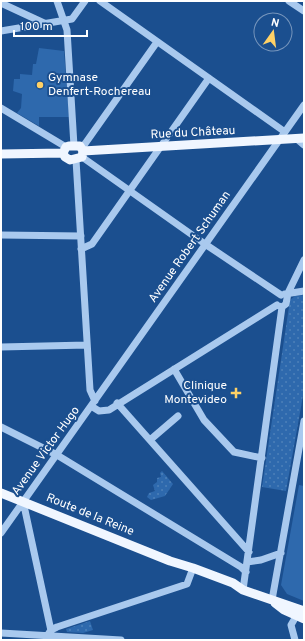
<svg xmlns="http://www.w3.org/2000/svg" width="305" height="641" viewBox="0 0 305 641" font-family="Overpass,sans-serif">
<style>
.green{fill:#2e69ad}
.park{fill:url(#park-dots)}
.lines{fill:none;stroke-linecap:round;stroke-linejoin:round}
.minor{stroke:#a9c9ee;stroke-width:7}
.major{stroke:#f0f6ff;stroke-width:9}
.poi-dot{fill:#ffd166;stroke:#1b4f8f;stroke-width:1.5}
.labels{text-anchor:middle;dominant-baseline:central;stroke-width:4;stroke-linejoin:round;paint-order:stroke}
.poi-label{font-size:12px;fill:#fff;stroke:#1b4f8f;text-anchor:start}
.street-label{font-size:12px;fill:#fff;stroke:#1b4f8f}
</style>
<defs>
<pattern id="park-dots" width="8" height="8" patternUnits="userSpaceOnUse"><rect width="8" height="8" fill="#2e69ad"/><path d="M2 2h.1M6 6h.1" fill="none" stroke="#4d80b9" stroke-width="1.8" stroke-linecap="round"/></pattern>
</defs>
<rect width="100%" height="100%" fill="#1b4f8f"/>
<!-- green -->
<path class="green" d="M39 48 64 51 69 117H39V126L17 113 21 108 22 94 13 91 14 79H20V74L32 75 33 64H36Z
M299 485 304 486V601L287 594 281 585Z"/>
<!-- park -->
<path class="park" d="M304 295V390L286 491 262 487 290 300 295 296Z
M162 471 173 484 165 496 151 500 147 497 149 493 155 491 153 485 157 482V478L161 477 160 473Z
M90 621 93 630 83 633 67 632 66 629Z"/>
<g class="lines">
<!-- minor -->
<path class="minor" d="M57 1 67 30 74 146
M100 1 285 132
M289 1 304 11
M1 3 44 23
M1 31 72 19 85 1
M1 108 66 147
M297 139 304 145
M82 148 157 42
M82 157 205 244 281 295
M76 160 90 390 95 401
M1 235 81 236
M81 249 92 244 209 78
M285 294 304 291
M279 306 282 307 286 304 288 293 304 260
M1 347 87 345
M174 369 204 420 234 452 262 458
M117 403 249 552
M91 406 99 411 109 410 277 305
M1 427 57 455 241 567 246 572
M150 440 178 416
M23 501 53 640
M1 533 304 105
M247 562 261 560 281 553
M243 590 282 307
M272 600 304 421
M1 633 121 640
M47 636 51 630 57 627 187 584 193 568
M295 640 291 625 298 613"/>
<!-- major -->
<path class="major" d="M69 146H80L83 151 82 157 70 160 65 157 63 153 66 147Z
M83 151 304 138
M1 154 63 153
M1 493 170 561 193 568 233 583 243 590 304 611
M275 603 284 610 304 619"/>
</g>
<!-- markers -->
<g class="poi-dot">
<circle cx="40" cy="85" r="4"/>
<path d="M234 387h4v4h4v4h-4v4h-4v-4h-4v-4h4z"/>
</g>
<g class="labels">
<!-- poi labels -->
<g class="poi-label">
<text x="48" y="78">Gymnase<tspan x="48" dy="14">Denfert-Rochereau</tspan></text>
<text x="227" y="386" text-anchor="end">Clinique<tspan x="227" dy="14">Montevideo</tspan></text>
</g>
<!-- street labels -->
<g class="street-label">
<text transform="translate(193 133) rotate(-3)">Rue du Château</text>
<text transform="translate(190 247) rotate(-55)">Avenue Robert Schuman</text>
<text transform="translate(46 451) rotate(-54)">Avenue Victor Hugo</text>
<text transform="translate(90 515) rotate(22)">Route de la Reine</text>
</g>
</g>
<!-- border -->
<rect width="305" height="641" fill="none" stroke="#ffffff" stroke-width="4"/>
<!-- north arrow -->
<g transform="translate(273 32) rotate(14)"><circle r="19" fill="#1b4f8f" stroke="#7695bc"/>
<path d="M0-3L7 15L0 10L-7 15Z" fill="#ffd166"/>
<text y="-6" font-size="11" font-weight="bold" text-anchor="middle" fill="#ffffff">N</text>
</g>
<!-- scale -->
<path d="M14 30v6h73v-6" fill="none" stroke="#ffffff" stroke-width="2"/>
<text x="20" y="30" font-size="12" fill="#ffffff" stroke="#1b4f8f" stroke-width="3" paint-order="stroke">100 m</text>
</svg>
